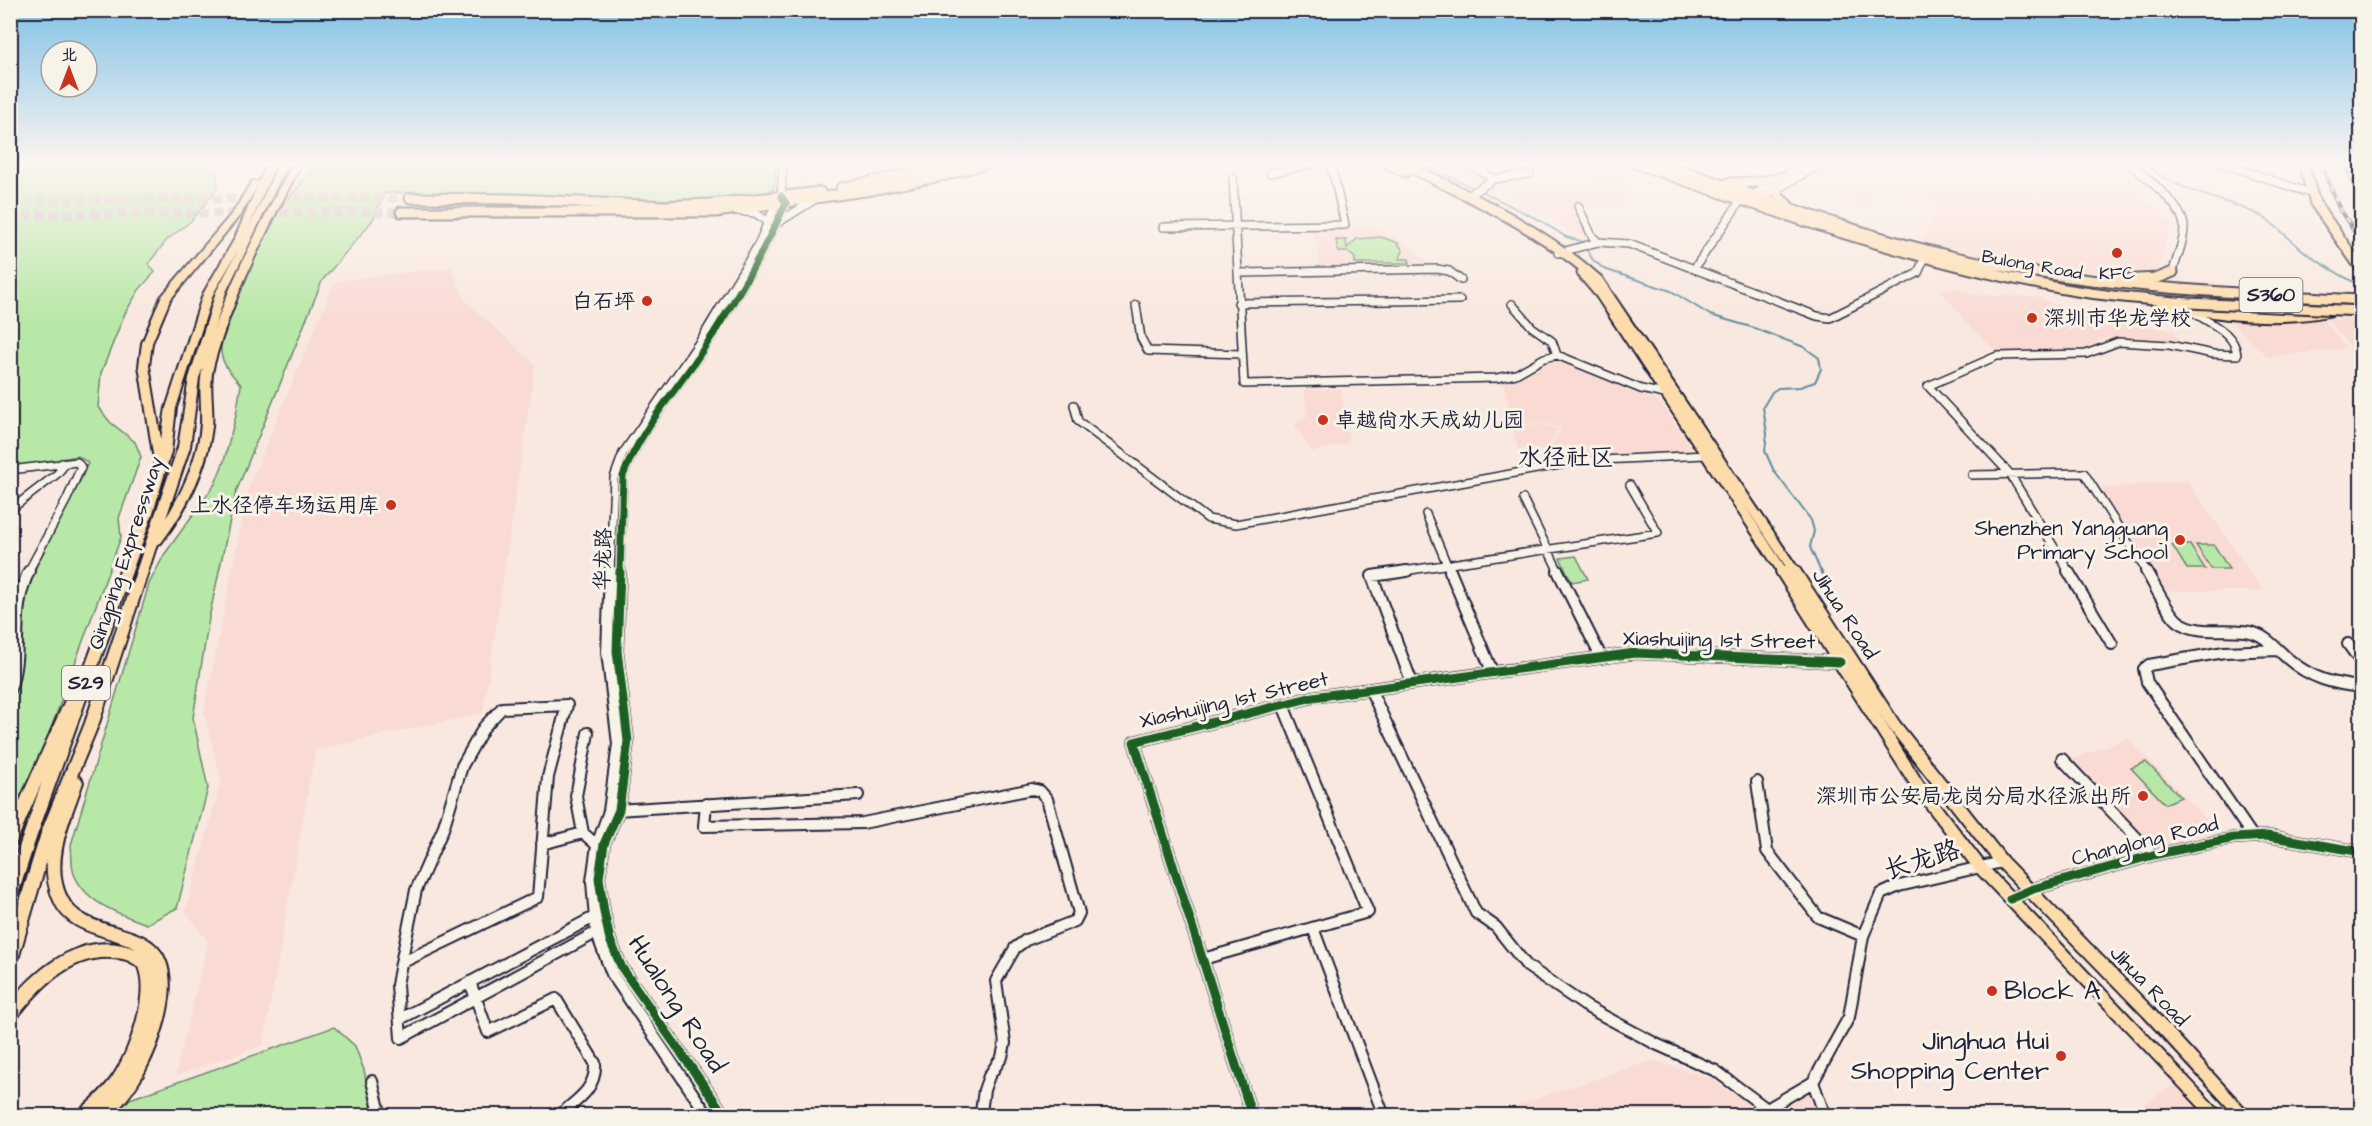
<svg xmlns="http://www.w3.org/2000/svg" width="2372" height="1126" viewBox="0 0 2372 1126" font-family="'Architects Daughter','LXGW WenKai TC',sans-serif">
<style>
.built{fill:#f9dbd4}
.green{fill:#b8e8a7;stroke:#6d8571;stroke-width:1.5}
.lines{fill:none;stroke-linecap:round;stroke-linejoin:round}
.stream-far1{stroke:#5f8f9f;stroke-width:2}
.stream{stroke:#5f8f9f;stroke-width:3}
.river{fill:#87d7e2;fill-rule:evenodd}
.major-tunnel{stroke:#cdc0be;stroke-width:9;stroke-dasharray:9 4.5;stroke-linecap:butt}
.minor-far1-casing{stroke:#22223b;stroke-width:10}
.minor-casing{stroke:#22223b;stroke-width:14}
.major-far1-casing{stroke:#22223b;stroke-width:13}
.major-casing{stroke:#22223b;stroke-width:16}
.highway-casing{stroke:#22223b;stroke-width:4}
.minor-far1{stroke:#f7f3e8;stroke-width:7}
.minor{stroke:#f7f3e8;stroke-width:10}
.major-far1{stroke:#fddcac;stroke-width:9}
.major{stroke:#fddcac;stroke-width:12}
.highway{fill:#fddcac;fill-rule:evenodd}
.rail-casing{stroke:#22223b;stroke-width:4.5}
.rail{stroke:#f7f3e8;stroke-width:2;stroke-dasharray:6;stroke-linecap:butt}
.major-bridge-casing{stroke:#22223b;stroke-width:13;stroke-linecap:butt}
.major-bridge{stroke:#fddcac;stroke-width:9}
.cycleway-far1-casing{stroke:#f7f3e8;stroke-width:10}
.cycleway-casing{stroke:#f7f3e8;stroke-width:13}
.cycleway-far1{stroke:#1b5e20;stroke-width:7}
.cycleway{stroke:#1b5e20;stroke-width:9}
.poi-dot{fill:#c8321e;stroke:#f7f3e8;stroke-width:2}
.labels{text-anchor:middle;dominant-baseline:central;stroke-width:6;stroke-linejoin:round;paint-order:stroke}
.far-street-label{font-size:18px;fill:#22223b;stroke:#f7f3e8}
.far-poi-label{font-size:18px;fill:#22223b;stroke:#f7f3e8}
.shield{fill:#f7f3e8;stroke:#62616f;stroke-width:1.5}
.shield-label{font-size:20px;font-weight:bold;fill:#22223b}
.poi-label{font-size:21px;fill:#22223b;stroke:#f7f3e8;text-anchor:end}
.street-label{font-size:21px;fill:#22223b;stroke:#f7f3e8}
.quarter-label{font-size:24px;fill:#22223b;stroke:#f7f3e8}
.near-street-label{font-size:26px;fill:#22223b;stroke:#f7f3e8}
.near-poi-label{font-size:26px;fill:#22223b;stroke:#f7f3e8;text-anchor:start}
</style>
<rect width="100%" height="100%" fill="#f8e8df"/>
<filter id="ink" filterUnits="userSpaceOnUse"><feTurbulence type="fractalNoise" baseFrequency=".0167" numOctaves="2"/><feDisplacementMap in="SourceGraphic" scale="12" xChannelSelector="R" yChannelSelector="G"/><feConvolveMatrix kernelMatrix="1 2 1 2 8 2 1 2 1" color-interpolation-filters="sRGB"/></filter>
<g filter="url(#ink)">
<!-- built -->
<path class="built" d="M817 163 875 169V173L797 182 790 164Z
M1436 163H1485L1494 175 1480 183Z
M1832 163H2106L2171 222 2158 272H2068L2002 261 1919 242 1941 206 1881 186 1866 208 1796 184Z
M2229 163H2268L2280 167 2274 178Z
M1537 168 1627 180 1623 206 1581 207 1597 239 1576 235 1543 214 1488 192 1494 185 1537 180Z
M1371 226 1406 243 1430 266 1320 267 1314 227Z
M451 267 466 301 535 365 483 713 315 750 263 1045 175 1076 208 942 186 911 221 780 204 712 248 489 335 281Z
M1954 288 1976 295 2039 297 2073 314 2174 331 2180 343 2122 337 2102 339 2084 350 1997 353 1967 323 1940 289Z
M2267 316 2321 317 2346 348 2268 357 2227 318Z
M2326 318 2361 320V356L2346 342Z
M1554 359 1660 402 1691 447 1683 453 1660 455 1635 454 1606 456 1549 449 1561 428 1537 421 1534 424H1513L1503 382 1514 381 1543 361Z
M1341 389 1349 443 1311 452 1295 425 1307 416 1304 390Z
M1538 422 1558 429 1547 449H1518L1512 426 1536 425Z
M2187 480 2263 591H2164L2100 489Z
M2127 738 2219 832 2149 847 2070 760Z
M1653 1060 1712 1079 1763 1115H1488Z
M2171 1086 2180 1087 2207 1115 2135 1116 2133 1112Z
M1808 1093 1816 1115H1770Z"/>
<!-- green -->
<path class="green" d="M11 163H217V189L191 221 167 240 148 264 155 272 139 290 125 313 101 373 98 407 110 422 135 442 141 457 119 518 121 537 11 838 10 691C29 668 16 637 22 610 32 560 69 512 88 463L78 456 11 467Z
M315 163H776L774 188 766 193C683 205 601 197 518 194 474 192 430 193 385 193L372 221 322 281 236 492 209 618 193 718 208 788 177 908 147 924C120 914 86 904 74 874 71 865 72 854 71 845L149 584 164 555 215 484 224 461 236 415 241 385C232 374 221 364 221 350 220 327 260 239 273 218 286 199 304 184 315 163Z
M1381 237 1398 243 1403 251 1399 259H1409L1410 263H1355V258L1348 252H1338L1336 240H1346L1347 248 1357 239Z
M2172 545H2190L2205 569H2187Z
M2196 545H2214L2229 569H2211Z
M1576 556 1588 579 1572 582 1560 558Z
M2146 762 2181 797 2165 804 2131 768Z
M334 1027 355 1046 364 1070 373 1115H114L130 1099Z"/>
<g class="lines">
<!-- stream-far1 -->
<path class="stream-far1" d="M1421 163 1476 189
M2145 163C2175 193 2224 197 2261 216 2279 226 2293 245 2311 256 2327 268 2345 277 2362 287
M1481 191 1541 221 1566 237 1581 241 1593 260 1604 269 1671 291 1710 315 1751 327 1804 347 1819 358 1821 369 1815 382 1800 387 1778 388 1772 392 1763 407 1767 434 1765 451 1774 471 1811 520 1814 531 1810 547 1821 572"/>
<!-- stream -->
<path class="stream" d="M1821 571 1822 574"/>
<!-- river -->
<path class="river" d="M2345 163H2355L2362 180V197L2357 194Z"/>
<!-- major-tunnel -->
<path class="major-tunnel" d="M10 200 410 198
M10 215 401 212"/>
<!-- minor-far1 casing -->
<g class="minor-far1-casing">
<path id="minor-far1" d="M2129 163C2145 177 2182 204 2184 226 2185 241 2176 258 2173 272
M2221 163 2310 193
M1475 168 1494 179
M1270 173 1315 163
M1233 178 1244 384 1497 378 1516 374 1544 358 1557 355 1641 389 1669 395
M1469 195 1494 179 1530 174
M1753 195 1808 163
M781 196 783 163
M1762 198 1822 163
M1578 206 1592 236 1598 242
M737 211 755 213 769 222
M779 222 814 200
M1163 227 1345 225 1334 177 1328 163
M1558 253 1598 242 1629 244 1817 316 1830 318 1918 273 1924 259
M1694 269 1741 200
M1240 273 1437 269 1449 271 1461 280
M1238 303 1460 300
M1512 304 1532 327 1552 341 1557 355
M1136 305 1141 338 1148 351 1242 354
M1074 405 1078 421 1208 519 1236 524 1581 461 1706 455
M10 470 77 462 81 467 67 499 28 572
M1972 475 2084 473 2147 572
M1523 499 1559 572
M10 510 57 474 63 467 62 463
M1426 514 1450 572
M610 572 614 478 623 453 702 338 758 245 777 201
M620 572 623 476C639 433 668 400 694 363 729 312 760 259 786 203L783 199
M1397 572 1658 533 1630 485
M2069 572 2010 474 1928 386 1997 356 2086 354 2118 342 2169 345 2213 354 2237 355C2235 332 2210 324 2193 312"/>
</g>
<!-- minor casing -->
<g class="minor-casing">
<path id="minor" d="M610 571 607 652 618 744 609 811 597 845 592 881 596 932 612 974 708 1116
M620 571 617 651 628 741 619 810 604 844 599 878 604 912 610 940 622 968 725 1116
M1407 571 1372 576 1412 683
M1450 571 1492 671
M1558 571 1601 657
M2068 571 2112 644
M2146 571C2154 584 2167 612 2178 621 2199 637 2231 626 2254 633 2267 637 2277 649 2287 658 2310 678 2332 684 2362 687
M2348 644 2362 663
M10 689C24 648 9 613 29 571
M1370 689 1476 913 1496 927 1527 966 1587 1007 1656 1044 1716 1071 1767 1109 1813 1082 1849 1017 1863 936 1881 894 1899 886 2002 862
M567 705 548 777 538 897 401 963 416 890 443 829 462 766 484 727 502 708Z
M2062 759 2153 855
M1757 782 1767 851 1818 917 1863 936
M706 804 704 826 863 823 1032 789 1040 791 1047 799 1079 913 1075 921 1026 940 1015 948 996 981 1005 1043 1002 1057 989 1076 984 1090 981 1112 983 1116
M616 810 858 795
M583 833 576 796 588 733
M2253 837 2147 682 2144 669 2149 665 2224 652 2278 650
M542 844 583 833 597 845H601
M2010 899 2033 889 2153 855 2234 838 2267 836 2362 852
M1313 928 1384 1116
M1203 959 1368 912 1283 705
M401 963 397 985 401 1038 599 931
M470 982 488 1032 556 999 595 1063C597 1089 576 1101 558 1116
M400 1019 598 915
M372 1081 381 1116
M1813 1082 1825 1116
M1252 1116 1134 742 1313 697 1635 653 1840 662"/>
</g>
<!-- major-far1 casing -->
<g class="major-far1-casing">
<path id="major-far1" d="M1387 163 1405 172
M1401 163C1471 197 1540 228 1598 280L1795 572
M1635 163C1769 210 1904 258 2044 285 2091 295 2140 299 2188 303
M1660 163C1758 196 1854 234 1955 257 2089 287 2226 293 2362 300
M2303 163 2315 203 2362 270
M1728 183 1761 182 1784 177
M841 188 960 163
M1777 189 1779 197 1788 205
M410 198 515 199 664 206 711 204 820 192
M401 212H716L872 190 946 175 988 163
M1582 273 1600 294 1783 572
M2117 280 2158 278 2173 272
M2173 307C2224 315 2279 322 2330 311"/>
</g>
<!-- major casing -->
<g class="major-casing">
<path id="major" d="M1782 571 1920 789 1980 867 2216 1116
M1794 571 1894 725 2002 862 2148 1012 2244 1116"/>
</g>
<!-- highway casing -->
<g class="highway-casing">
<path id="highway" d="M267 163H276L248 230 279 163H288L226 292 213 333C233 274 264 218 293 163H302C268 228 234 293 214 364 208 385 214 405 212 427 207 469 186 510 161 543L157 544 99 723 77 776 81 778 83 782C72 815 49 862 67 897 82 928 128 923 153 943 188 971 160 1044 143 1075 135 1090 124 1103 113 1116H78L80 1110C92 1100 104 1089 113 1076 129 1052 150 995 138 967 130 960 123 958 112 958 70 955 39 989 15 1020L10 1022V1002C40 964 87 929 136 949 108 933 68 935 54 901 48 887 46 875 47 860L18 959 15 964 10 966V933L42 830 85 723 178 447 189 378 216 292 239 249 213 294 176 408 171 452 153 513 36 838 17 897 15 902 10 904V873L42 782 15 845 10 846V823L66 698 74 697 141 513 155 466 139 366 142 343 161 297 234 211 252 181 259 182ZM257 187 235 238 203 294 166 408 161 439 149 366 152 343 170 300 241 214ZM203 367C198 386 202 404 201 423 199 455 183 491 166 518L190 447 199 378Z"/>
</g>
<!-- minor-far1 -->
<use href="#minor-far1" class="minor-far1"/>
<!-- minor -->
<use href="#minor" class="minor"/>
<!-- major-far1 -->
<use href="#major-far1" class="major-far1"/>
<!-- major -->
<use href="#major" class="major"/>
<!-- highway -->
<use href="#highway" class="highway"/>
<!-- rail casing -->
<g class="rail-casing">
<path id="rail" d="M2321 163 2339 208 2362 243
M2345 163 2362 206"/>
</g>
<!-- rail -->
<use href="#rail" class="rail"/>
<!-- major-bridge casing -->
<g class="major-bridge-casing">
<path id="major-bridge" d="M2188 303 2362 311"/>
</g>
<!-- major-bridge -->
<use href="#major-bridge" class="major-bridge"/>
<!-- cycleway-far1 casing -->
<g class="cycleway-far1-casing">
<path id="cycleway-far1" d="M620 572 623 476C639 433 668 400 694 363 729 312 760 259 786 203L781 196"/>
</g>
<!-- cycleway casing -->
<g class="cycleway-casing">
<path id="cycleway" d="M620 571 617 651 628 741 619 810 604 844 599 878 604 912 610 940 622 968 725 1116
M2010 899 2033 889 2153 855 2234 838 2267 836 2362 852
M1252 1116 1134 742 1313 697 1635 653 1840 662"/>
</g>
<!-- cycleway-far1 -->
<use href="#cycleway-far1" class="cycleway-far1"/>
<!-- cycleway -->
<use href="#cycleway" class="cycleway"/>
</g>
</g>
<!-- sky -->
<linearGradient id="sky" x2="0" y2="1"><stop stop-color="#81c2e6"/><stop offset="0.51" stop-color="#fcf5f1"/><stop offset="1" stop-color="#fcf5f1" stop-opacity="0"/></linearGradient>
<rect width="2372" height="321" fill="url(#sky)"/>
<!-- markers -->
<g class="poi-dot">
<circle cx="2117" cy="253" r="6"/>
<circle cx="647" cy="301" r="6"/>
<circle cx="2032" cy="318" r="6"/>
<circle cx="1323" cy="420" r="6"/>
<circle cx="391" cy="505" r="6"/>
<circle cx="2180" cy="540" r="6"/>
<circle cx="2143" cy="796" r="6"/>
<circle cx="1992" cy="991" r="6"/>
<circle cx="2061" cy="1056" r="6"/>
</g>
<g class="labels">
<!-- far-street labels -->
<g class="far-street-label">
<text transform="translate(2032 265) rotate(10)">Bulong Road</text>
</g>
<!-- far-poi labels -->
<g class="far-poi-label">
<text x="2117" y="273">KFC</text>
</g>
<!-- shield labels -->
<g class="shield">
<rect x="2239.5" y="278" width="63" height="34" rx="4.5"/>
<rect x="62" y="666" width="48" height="34" rx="4.5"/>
</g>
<g class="shield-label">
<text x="2271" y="295">S360</text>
<text x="86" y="683">S29</text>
</g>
<!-- poi labels -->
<g class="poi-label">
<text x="635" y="301">白石坪</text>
<text x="2044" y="318" text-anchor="start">深圳市华龙学校</text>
<text x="1335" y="420" text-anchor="start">卓越尚水天成幼儿园</text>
<text x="379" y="505">上水径停车场运用库</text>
<text x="2168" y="528">Shenzhen Yangguang<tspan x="2168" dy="24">Primary School</tspan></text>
<text x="2131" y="796">深圳市公安局龙岗分局水径派出所</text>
</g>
<!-- street labels -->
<g class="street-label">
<text transform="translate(126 553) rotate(-72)">Qingping Expressway</text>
<text transform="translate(603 559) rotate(-88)">华龙路</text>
<text transform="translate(1845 614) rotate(57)">Jihua Road</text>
<text transform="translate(1719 640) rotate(1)">Xiashuijing 1st Street</text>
<text transform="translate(1234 700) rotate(-13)">Xiashuijing 1st Street</text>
<text transform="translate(2145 841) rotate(-14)">Changlong Road</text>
<text transform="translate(2149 986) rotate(46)">Jihua Road</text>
</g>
<!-- quarter labels -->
<g class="quarter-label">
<text x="1566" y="458">水径社区</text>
</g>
<!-- near-street labels -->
<g class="near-street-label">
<text transform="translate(1922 860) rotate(-17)">长龙路</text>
<text transform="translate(677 1004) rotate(57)">Hualong Road</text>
</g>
<!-- near-poi labels -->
<g class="near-poi-label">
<text x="2004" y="991">Block A</text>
<text x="2049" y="1041" text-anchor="end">Jinghua Hui<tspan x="2049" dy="30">Shopping Center</tspan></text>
</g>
</g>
<!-- margin -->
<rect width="2372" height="1126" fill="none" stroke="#f7f3e8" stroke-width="36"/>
<rect x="18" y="18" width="2336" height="1090" fill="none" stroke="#22223b" stroke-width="2" filter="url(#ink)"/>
<!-- north arrow -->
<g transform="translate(69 69)"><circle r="28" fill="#f7f3e8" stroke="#a29fa3" stroke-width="1.5"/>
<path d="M0-4.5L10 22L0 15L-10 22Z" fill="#c8321e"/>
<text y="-9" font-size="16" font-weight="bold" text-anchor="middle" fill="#22223b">北</text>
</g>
</svg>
